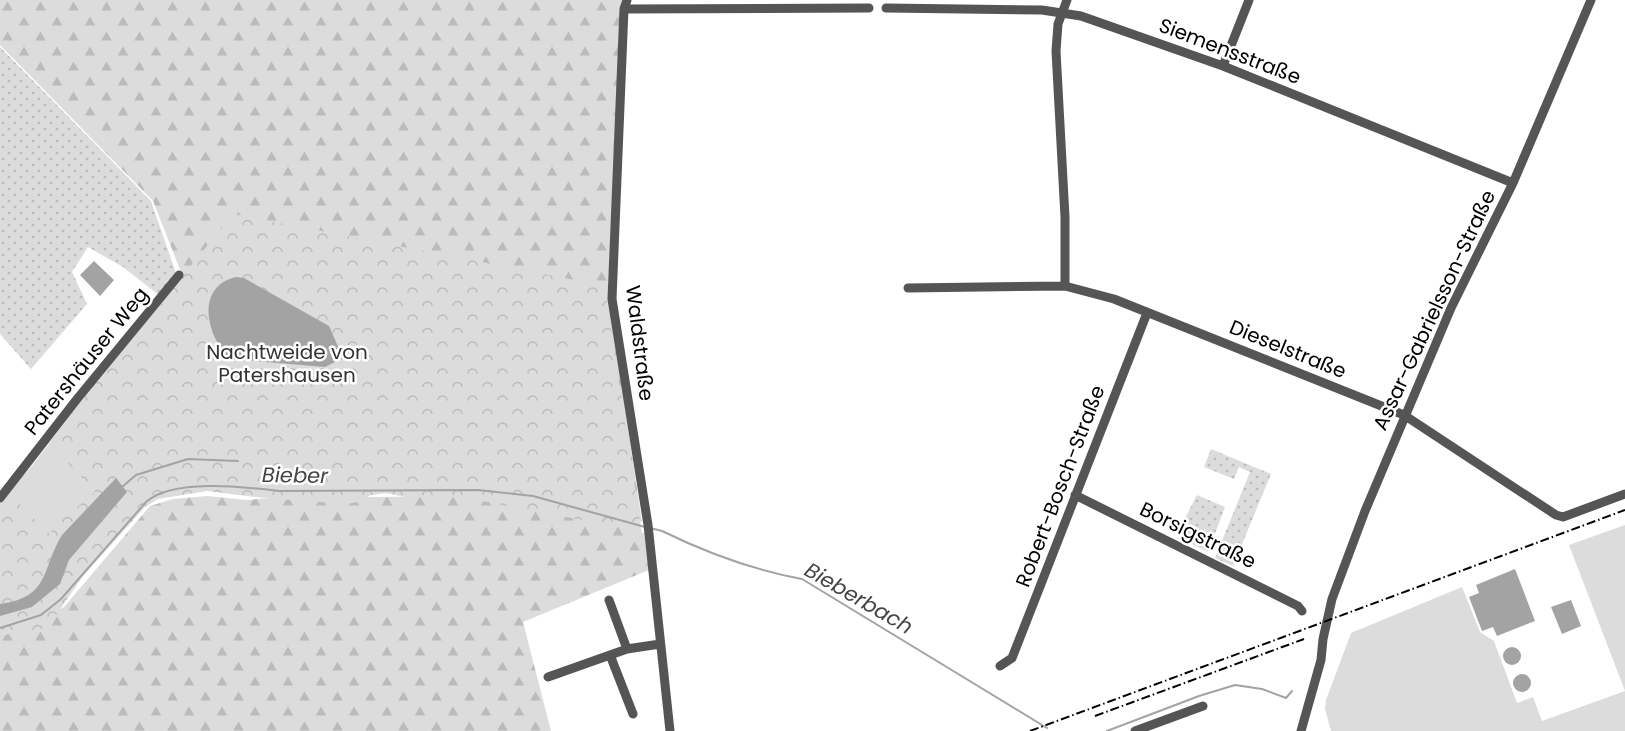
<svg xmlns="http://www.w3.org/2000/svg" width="1625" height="731" viewBox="0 0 1625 731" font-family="Poppins,sans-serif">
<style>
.grass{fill:url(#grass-dots)}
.forest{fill:url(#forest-firs)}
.park{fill:url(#park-crowns)}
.garden{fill:#dcdcdc}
.water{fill:#a3a3a3}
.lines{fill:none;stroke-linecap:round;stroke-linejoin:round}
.stream{stroke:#a3a3a3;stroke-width:2}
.minor{stroke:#555;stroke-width:9}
.rail{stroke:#000;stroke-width:2;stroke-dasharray:9 3 1.5 3;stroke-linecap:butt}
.labels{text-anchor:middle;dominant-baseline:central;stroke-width:5;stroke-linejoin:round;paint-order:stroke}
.street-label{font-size:20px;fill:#000;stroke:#fff}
.park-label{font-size:20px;fill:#333;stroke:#fff}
.water-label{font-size:21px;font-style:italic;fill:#444;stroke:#fff}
</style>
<defs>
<pattern id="grass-dots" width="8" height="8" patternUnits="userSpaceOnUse" patternTransform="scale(1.5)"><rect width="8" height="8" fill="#dcdcdc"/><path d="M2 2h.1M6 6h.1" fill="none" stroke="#bbb" stroke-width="1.8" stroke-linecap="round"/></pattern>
<pattern id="forest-firs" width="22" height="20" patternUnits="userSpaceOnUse" patternTransform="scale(1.5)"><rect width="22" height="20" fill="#dcdcdc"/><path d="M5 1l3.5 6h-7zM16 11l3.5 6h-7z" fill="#bbb"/></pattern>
<pattern id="park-crowns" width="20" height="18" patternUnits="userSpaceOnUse" patternTransform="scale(1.5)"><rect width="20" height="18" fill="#dcdcdc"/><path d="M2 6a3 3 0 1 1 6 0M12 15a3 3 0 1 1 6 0" fill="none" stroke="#bbb"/></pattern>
</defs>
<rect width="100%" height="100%" fill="#fff"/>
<!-- grass -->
<path class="grass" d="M0 47 151 201 177 276 160 296 123 267 88 247 72 272 87 304 31 369 0 334Z
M1211 449 1271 474 1233 566 1215 558 1250 472 1239 467 1234 479 1204 467Z
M1197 495 1225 507 1208 552 1181 539 1178 532Z"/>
<!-- forest -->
<path class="forest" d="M0 0H622L608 292 642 522 533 493 336 482 181 272 153 201 0 45Z
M207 496 247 500 269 498 479 496 533 505 644 533 649 570 523 622 551 731H0V630L21 629 64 607 150 506 173 499Z"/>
<!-- park -->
<path class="park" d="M238 215 601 285 606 296 642 534 632 533 624 528 466 498 405 497 386 493 371 495 358 502 347 504 255 497 207 491 158 499 145 507 83 576 48 627 26 633 0 635V500L32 466 96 381 230 218Z"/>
<!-- garden -->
<path class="garden" d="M50 444 95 492 54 527 50 534 9 494Z
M1625 525V731H1331L1325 709 1326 700 1351 633 1462 587 1480 632 1494 641 1517 703 1533 697 1542 721 1625 691 1569 545Z"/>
<!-- water -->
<path class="water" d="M94 261 114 280 100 296 80 275Z
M236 277 244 278 329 326 340 351 335 362 325 367 230 359C207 337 194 287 236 277Z
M116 478 127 492 69 560 60 584 32 607 0 616V604C51 597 41 569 62 535Z
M1515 569 1535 621 1497 636 1493 627 1482 631 1469 597 1479 593 1476 585Z
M1571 600 1581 626 1562 634 1551 607Z
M1503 656a9 9 0 1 1 18 0a9 9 0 1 1-18 0Z
M1513 683a9 9 0 1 1 18 0a9 9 0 1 1-18 0Z"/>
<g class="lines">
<!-- stream -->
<path class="stream" d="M122 487 136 475 188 459 238 461
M650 528 662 531C707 553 753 570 802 579L1047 728
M0 628 41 615 61 599 146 502C173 478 245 487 280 491L478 490 533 496 645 527
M1286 698 1292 691
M1107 731 1199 696 1235 685 1262 689 1286 698"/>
<!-- minor -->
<path class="minor" d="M627 0 624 9 612 299 648 525 670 731
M886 8 1042 10 1081 16 1223 66 1513 183
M624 9 869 8
M1223 66 1249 0
M1065 286V217L1056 51 1058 24 1067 0
M908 288 1065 286 1114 299 1404 415 1556 515 1563 517 1625 494
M1075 495 1298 606 1302 611
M0 498 77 399 179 275
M609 600 627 649
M610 655 633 714
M1000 666 1012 658 1147 313
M548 677 627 649 660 644
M1135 731 1203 706
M1301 731 1321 660 1323 639 1332 599 1365 511 1451 308 1513 183 1591 0"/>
<!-- rail -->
<path class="rail" d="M1095 716 1304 639
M1030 731 1625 510"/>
</g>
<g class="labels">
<!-- street labels -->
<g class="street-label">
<text transform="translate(1230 51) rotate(21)">Siemensstraße</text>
<text transform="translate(1434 310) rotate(-65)">Assar-Gabrielsson-Straße</text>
<text transform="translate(640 343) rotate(83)">Waldstraße</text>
<text transform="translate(1288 349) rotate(22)">Dieselstraße</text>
<text transform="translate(86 361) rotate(-51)">Patershäuser Weg</text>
<text transform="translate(1060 486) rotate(-69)">Robert-Bosch-Straße</text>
<text transform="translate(1198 535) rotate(26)">Borsigstraße</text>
</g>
<!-- park labels -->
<g class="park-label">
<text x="287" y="352">Nachtweide von<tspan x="287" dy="23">Patershausen</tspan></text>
</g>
<!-- water labels -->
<g class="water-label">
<text transform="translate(295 475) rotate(1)">Bieber</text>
<text transform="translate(859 598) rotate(30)">Bieberbach</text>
</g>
</g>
</svg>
